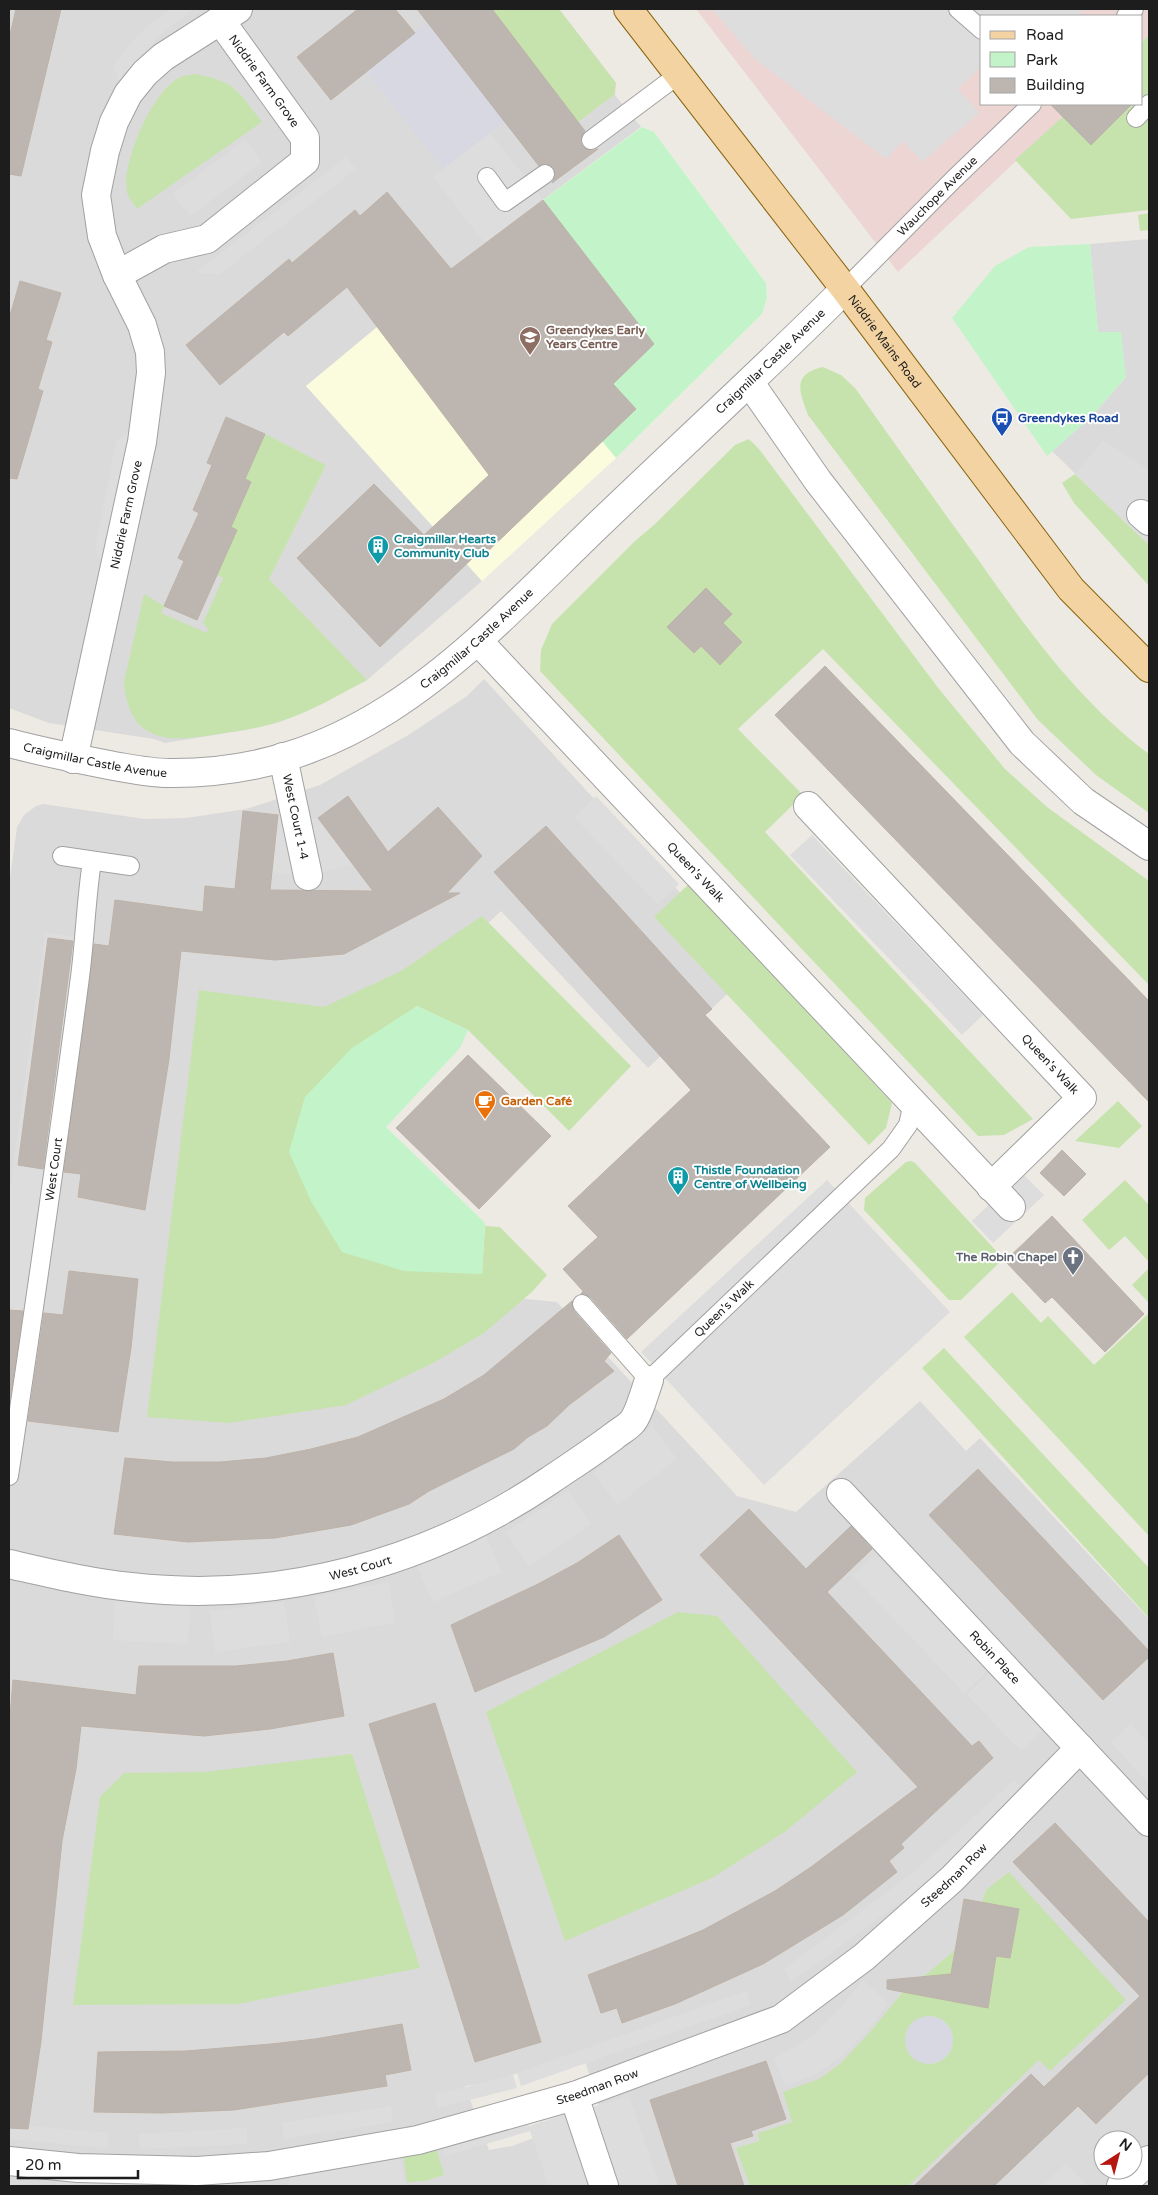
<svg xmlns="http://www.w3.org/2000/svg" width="1158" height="2195" viewBox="0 0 1158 2195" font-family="'Varela Round',sans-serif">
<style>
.residential{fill:#dbdada;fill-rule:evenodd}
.commercial{fill:#edd5d3}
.education{fill:#fbfcdd}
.grass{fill:#c6e3ad}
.park{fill:#c3f4c9}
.parking{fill:#ddd}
.plaza{fill:#d8d8e3}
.building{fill:#bdb6b0;stroke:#bdb2a7}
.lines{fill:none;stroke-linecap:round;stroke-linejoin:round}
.service-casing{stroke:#a1a1a1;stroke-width:20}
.minor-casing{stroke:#a1a1a1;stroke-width:30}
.primary-casing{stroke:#89640d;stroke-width:30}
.service{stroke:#fff;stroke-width:18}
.minor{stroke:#fff;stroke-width:28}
.primary{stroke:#f3d3a2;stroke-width:28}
.labels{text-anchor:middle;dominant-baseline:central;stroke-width:4;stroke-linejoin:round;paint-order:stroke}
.street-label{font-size:12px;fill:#1d1d1d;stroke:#fff}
.education-label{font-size:12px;font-weight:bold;fill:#785e54;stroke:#fff;text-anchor:start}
.transit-label{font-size:12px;font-weight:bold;fill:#164399;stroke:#fff;text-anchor:start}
.culture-label{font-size:12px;font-weight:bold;fill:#0d838f;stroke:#fff;text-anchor:start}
.food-label{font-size:12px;font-weight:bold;fill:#c56008;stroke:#fff;text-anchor:start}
.worship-label{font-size:12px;font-weight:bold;fill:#5b616d;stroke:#fff;text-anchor:end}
</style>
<rect width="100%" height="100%" fill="#edeae3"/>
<!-- residential -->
<path class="residential" d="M9 9H559L616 83 615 95 641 127 485 243 306 386 482 581 367 680 283 721 245 730 165 743 154 739 49 723 9 708Z
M1149 239V545L1052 451 1091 417 1126 377 1098 332 1090 244Z
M484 679 752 971 648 1068 501 911 260 1140 449 1330 485 1295 557 1302 737 1496 796 1512 920 1401 966 1451 980 1438 1149 1619V2186H9V885L17 827 24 815 36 806 43 804 145 819 186 818 246 809 320 785 410 734 467 696ZM583 2054 601 2113 512 2146 489 2150 465 2086 482 2084ZM1103 2140H1133V2170H1103Z"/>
<!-- commercial -->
<path class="commercial" d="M696 9H1149V35L1142 42V16H982V104H1077L898 272Z"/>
<!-- education -->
<path class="education" d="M642 127 654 132 766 283 767 298 762 314 616 458 482 581 306 386 377 327 485 243Z"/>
<!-- grass -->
<path class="grass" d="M492 9H559L616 83 614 95 578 122Z
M1149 35V210L1071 219 1015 160 1077 104H1142V42Z
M196 74C236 82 238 91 262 122L137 209C134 204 128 198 127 192 121 164 153 88 181 77 185 75 191 75 196 74Z
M1149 213V230L1140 231 1138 215Z
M823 367 841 375 855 388C896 445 936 502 977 558 1027 629 1079 702 1149 754V813L1096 775 1038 720 808 415C799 391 792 374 823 367Z
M265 434 326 465 269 579 367 680C340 694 311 712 281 721 261 728 239 731 218 734 168 743 129 743 124 682L144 594 164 606 161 613 207 633 208 629 203 623 223 578 217 575 236 530 231 527 251 482 245 479Z
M749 439 759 449 939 689 1005 769 1047 807 1149 881V985L823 649 738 729 803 795 765 832 1033 1119 1004 1135 978 1136 540 671 541 650 552 624 635 541 654 525 735 445Z
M1075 474 1149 545V586L1074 503 1062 483Z
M689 884 892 1103 886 1128 869 1145 654 917Z
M482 916 631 1066 569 1131 468 1030 417 1006 305 1097 482 1274 485 1226 500 1227 547 1275 532 1292 484 1333 435 1362 346 1405 229 1423 147 1417 199 990 324 1007 401 971Z
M1118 1101 1142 1126 1119 1148 1075 1141Z
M911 1161 915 1163 999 1254V1263L961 1300H949L864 1210 865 1198 906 1162Z
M1125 1180 1149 1205V1262L1125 1236 1109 1250 1082 1220Z
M1149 1268V1303L1132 1285Z
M1012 1292 1041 1323 1048 1316 1094 1365 1149 1313V1536L964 1337Z
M944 1348 1149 1568V1618L922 1368Z
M678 1612 717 1616 857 1772 786 1831 712 1878 565 1941 486 1712Z
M352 1754 420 1968 238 2004 73 2005 100 1797 124 1773 204 1772Z
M1009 1872 1126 2000 1050 2071 1039 2060 908 2186H750L736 2148 759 2141 758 2133 792 2122 783 2092 819 2079 840 2064 870 2032 907 1987 928 1973 956 1949 1010 1958 1018 1909 982 1902 986 1890Z
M436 2148 444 2175 425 2181 407 2182 403 2154Z"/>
<!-- park -->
<path class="park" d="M642 127 654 132 766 283 767 298 762 314 616 458 602 441 613 384 654 344 543 200Z
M1090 244 1098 332H1121L1126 377 1091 417 1047 456 952 318 995 266 1029 247Z
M417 1006 468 1030 460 1048 386 1127 485 1223 482 1274 404 1271 342 1252 311 1201 289 1152 305 1097 352 1048Z"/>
<!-- parking -->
<path class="parking" d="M169 9H193L157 38 118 81 114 64 142 31Z
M712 9H1085L1077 16H982V66L958 89 979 113 922 162 903 141 886 159 754 58Z
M490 133 543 200 485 243 433 177Z
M245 140 262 162 190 216 173 194Z
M346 157 356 169 220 274 195 273Z
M133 428 104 566 95 548 116 441Z
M1103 440 1149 470V545L1075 474Z
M596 796 679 884 657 904 574 817Z
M278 815 318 818 352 864 308 876 272 873Z
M812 835 983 1015 962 1035 790 855Z
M45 932 76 937V941L9 1425V1196Z
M1022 1173 1044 1195 993 1243 972 1221Z
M827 1180 950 1312 764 1485 641 1352Z
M652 1426 677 1459 618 1505 593 1473Z
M568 1491 591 1524 529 1566 506 1532Z
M485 1534 502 1572 433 1602 416 1565Z
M875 1554 987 1671 964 1693 853 1576Z
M388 1582 396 1622 322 1637 314 1597Z
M115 1599 190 1604 188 1644 113 1640Z
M284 1602 290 1642 215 1652 210 1611Z
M990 1673 1044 1729 1021 1751 967 1695Z
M1131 1724 1149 1743V1783L1111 1743Z
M1014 1780 1025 1792 927 1883 791 1982 784 1969 914 1872Z
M863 1980 888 2003 868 2030 837 2060 817 2074 785 2086 774 2059 815 2034 840 2009Z
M746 1991 751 2005 521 2086 517 2073Z
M513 2075 517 2088 438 2108 435 2095Z
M629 2095 660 2186H620L593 2107Z
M391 2106 393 2122 284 2139 282 2123Z
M566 2114 591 2186H549L530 2131 445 2156 442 2144 527 2119 529 2126Z
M9 2124 108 2133 107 2148 9 2139Z
M247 2128V2144L140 2149 139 2134Z
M400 2157 406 2186H290L289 2177Z
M1066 2163 1086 2184 1083 2186H1042Z
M57 2181 105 2184V2186H57Z
M253 2182V2186H141Z"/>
<!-- plaza -->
<path class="plaza" d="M428 22 505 121 443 169 366 71Z
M905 2040a24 24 0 1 1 48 0a24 24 0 1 1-48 0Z"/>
<!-- building -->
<path class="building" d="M16 9H61L21 176 9 174V39Z
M358 9H395L415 33 331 100 297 57Z
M417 9H492L585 131 580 141 583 147 592 151 598 149 552 183 556 174 553 168 545 163 539 166Z
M1050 104H1132L1091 145Z
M387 192 451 269 543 200 654 344 613 384 636 409 484 555 480 551 380 647 297 558 374 484 424 535 489 475 347 287 288 336 284 332 220 385 186 345 289 259 292 263 355 210 360 216Z
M20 281 61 293 46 340 52 342 38 389 43 391 17 479 9 478V319Z
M226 417 265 434 245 479 251 482 231 527 237 530 197 620 164 606 184 561 178 558 199 513 193 510 212 465 207 463Z
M706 588 732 614 723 623 742 642 720 665 701 646 694 653 667 627Z
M825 666 1149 1001V1102L775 715Z
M348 796 388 852 438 807 482 856 447 893H460L344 954 275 960 181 951 169 1059 145 1210 78 1197 81 1174 64 1172 94 944 109 946 115 900 203 912 205 886 235 889 243 811 278 815 270 890 373 891 318 818Z
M546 826 712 1009 705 1015 830 1147 627 1339 590 1297 581 1294 583 1291 563 1269 598 1237 568 1206 691 1090 494 872Z
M48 938 73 941 43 1169 18 1165Z
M468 1055 551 1136 479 1209 396 1128Z
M1062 1150 1086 1174 1064 1196 1040 1173Z
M1052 1216 1144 1314 1105 1352 1052 1297 1045 1303 1005 1261Z
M69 1271 138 1279 131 1348 118 1432 28 1421 44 1313 63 1315Z
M572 1301 574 1311 611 1353 604 1361 614 1371 569 1405 547 1426 528 1437 514 1449 429 1491 409 1504 351 1525 275 1538 188 1542 114 1534 125 1458 172 1462H220L266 1458 311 1449 358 1437 444 1399 484 1375Z
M9 1310 23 1311 9 1406Z
M978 1469 1149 1651V1657L1103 1700 929 1515Z
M749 1509 806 1569 851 1526 872 1549 827 1592 972 1746 979 1741 993 1758 901 1844 904 1848 889 1861 897 1872 843 1915 763 1964 675 2004 622 2023 617 2008 601 2013 588 1975 664 1946 703 1930 775 1891 811 1867 918 1787 700 1555Z
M619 1535 662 1600 604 1637 475 1692 451 1625 538 1584 577 1563Z
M333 1653 344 1716 270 1729 204 1736 81 1726 76 1769 62 1841 41 2041 28 2129 9 2128V1729L13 1680 136 1695 139 1666H236L287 1661Z
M435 1703 541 2042 475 2062 369 1724Z
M1055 1823 1149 1922V2073L1096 2124 1078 2106 994 2186H914L1031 2074 1044 2087 1140 1996 1013 1862Z
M964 1899 1019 1909 1010 1958 996 1956 988 2008 887 1989V1980L951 1974Z
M402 2024 411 2070 385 2075 387 2086 234 2110 162 2113 94 2112 98 2052 186 2051 271 2044 315 2039Z
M766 2061 786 2119 751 2131 753 2136 730 2143 744 2186H678L650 2100Z"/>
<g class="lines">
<!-- service casing -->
<g class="service-casing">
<g id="service">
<path d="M958 9 982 30"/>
<path d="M1126 16 1134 9"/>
<path d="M1136 118 1149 104"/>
<path d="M591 140 678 75"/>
<path d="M487 177 505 202 545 174"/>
<path id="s1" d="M845 289 954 179 1032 104"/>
<path d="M62 856 130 866"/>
<path id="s2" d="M582 1304 649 1380 891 1149 908 1125 913 1103"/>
<path id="s3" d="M9 1476C34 1310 58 1144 80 977 85 939 86 900 92 861"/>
</g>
</g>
<!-- minor casing -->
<g class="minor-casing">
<g id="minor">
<path d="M117 275 164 249 207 239 305 161V138L220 20"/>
<path d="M750 383 818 481 1022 743 1083 801 1149 846"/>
<path d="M1141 514 1149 521"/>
<path id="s4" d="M479 642 1011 1207"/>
<path id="s5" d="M9 743C43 752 78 759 114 766 132 769 151 773 169 773 360 775 468 651 594 529 677 449 763 371 845 289"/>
<path id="s6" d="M283 757 308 876"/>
<path id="s7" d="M73 759 142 442 151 373 150 352 142 325 117 275 102 236 96 195 105 151 114 122 128 94 145 73 163 57 238 9"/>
<path id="s8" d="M808 806 1082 1098 991 1187"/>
<path id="s9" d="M841 1493 1149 1822"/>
<path id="s10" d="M9 1564C49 1573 90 1583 131 1587 278 1604 427 1564 549 1481 571 1466 593 1452 614 1436 620 1431 628 1427 632 1422 639 1414 645 1391 649 1380"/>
<path d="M574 2096 604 2186"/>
<path id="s11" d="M9 2161 78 2168 197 2171 269 2166 418 2140 574 2096 781 2019 864 1957 952 1879 1080 1748"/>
<path d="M1121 2186 1149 2160"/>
</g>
</g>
<!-- primary casing -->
<g class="primary-casing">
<g id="primary">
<path id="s12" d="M628 9 845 289 1071 589 1149 668"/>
</g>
</g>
<!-- service -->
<use href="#service" class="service"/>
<!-- minor -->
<use href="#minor" class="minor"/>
<!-- primary -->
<use href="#primary" class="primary"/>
</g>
<!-- icons -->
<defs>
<g id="school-pin" transform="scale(1.125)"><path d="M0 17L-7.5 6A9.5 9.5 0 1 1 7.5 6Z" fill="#8d6e63" stroke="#fff"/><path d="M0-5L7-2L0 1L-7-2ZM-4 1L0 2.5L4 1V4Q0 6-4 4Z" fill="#fff"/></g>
<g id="bus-pin" transform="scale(1.125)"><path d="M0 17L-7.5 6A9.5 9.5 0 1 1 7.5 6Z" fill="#1a4fb4" stroke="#fff"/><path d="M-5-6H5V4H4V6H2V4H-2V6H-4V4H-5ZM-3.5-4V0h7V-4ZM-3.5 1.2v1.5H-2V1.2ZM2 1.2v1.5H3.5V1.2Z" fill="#fff"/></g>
<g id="building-pin" transform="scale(1.125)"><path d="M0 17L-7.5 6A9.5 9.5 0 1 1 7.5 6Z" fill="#0f9aa8" stroke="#fff"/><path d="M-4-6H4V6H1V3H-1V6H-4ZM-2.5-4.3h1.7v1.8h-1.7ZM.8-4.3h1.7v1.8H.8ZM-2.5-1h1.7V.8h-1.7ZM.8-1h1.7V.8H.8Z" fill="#fff"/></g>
<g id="cafe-pin" transform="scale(1.125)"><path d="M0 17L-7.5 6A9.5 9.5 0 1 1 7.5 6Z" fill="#e8710a" stroke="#fff"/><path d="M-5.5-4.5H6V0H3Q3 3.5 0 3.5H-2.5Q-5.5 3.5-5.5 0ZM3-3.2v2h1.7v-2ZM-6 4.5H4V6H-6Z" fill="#fff"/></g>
<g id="church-pin" transform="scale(1.125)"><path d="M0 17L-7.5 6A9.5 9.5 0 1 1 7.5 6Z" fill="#6b7280" stroke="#fff"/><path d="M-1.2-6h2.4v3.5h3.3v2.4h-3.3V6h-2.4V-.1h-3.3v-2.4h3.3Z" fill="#fff"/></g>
</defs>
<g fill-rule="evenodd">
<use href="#school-pin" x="530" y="337"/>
<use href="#bus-pin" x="1002" y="418"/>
<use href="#building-pin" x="378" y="546"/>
<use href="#cafe-pin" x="485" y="1101"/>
<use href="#building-pin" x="678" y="1177"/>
<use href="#church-pin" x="1073" y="1257"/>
</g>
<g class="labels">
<!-- street labels -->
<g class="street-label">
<text transform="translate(264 81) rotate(54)">Niddrie Farm Grove</text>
<text stroke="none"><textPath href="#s1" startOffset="131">Wauchope Avenue</textPath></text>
<text stroke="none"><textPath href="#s12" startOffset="420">Niddrie Mains Road</textPath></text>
<text stroke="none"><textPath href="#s5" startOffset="912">Craigmillar Castle Avenue</textPath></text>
<text stroke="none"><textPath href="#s7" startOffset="250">Niddrie Farm Grove</textPath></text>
<text stroke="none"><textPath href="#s5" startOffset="508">Craigmillar Castle Avenue</textPath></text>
<text stroke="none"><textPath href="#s5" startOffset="88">Craigmillar Castle Avenue</textPath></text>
<text stroke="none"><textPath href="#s6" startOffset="61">West Court 1-4</textPath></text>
<text stroke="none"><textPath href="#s4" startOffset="316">Queen's Walk</textPath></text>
<text stroke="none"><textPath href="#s8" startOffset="354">Queen's Walk</textPath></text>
<text stroke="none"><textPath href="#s3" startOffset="310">West Court</textPath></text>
<text stroke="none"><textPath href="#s2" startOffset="205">Queen's Walk</textPath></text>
<text stroke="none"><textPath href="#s10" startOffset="356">West Court</textPath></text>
<text stroke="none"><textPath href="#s9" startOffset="225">Robin Place</textPath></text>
<text stroke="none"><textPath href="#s11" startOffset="1020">Steedman Row</textPath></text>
<text stroke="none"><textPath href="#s11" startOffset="599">Steedman Row</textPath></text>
</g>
<!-- education labels -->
<g class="education-label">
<text x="546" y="330">Greendykes Early<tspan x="546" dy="14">Years Centre</tspan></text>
</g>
<!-- transit labels -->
<g class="transit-label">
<text x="1018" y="418">Greendykes Road</text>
</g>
<!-- culture labels -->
<g class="culture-label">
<text x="394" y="539">Craigmillar Hearts<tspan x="394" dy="14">Community Club</tspan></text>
<text x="694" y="1170">Thistle Foundation<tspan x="694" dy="14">Centre of Wellbeing</tspan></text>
</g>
<!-- food labels -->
<g class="food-label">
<text x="501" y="1101">Garden Café</text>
</g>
<!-- worship labels -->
<g class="worship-label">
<text x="1057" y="1257">The Robin Chapel</text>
</g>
</g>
<!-- border -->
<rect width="1158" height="2195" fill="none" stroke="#1d1d1d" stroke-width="20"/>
<!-- legend -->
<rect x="980" y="15" width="162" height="90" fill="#ffffff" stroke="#a5a5a5"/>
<rect x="990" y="31" width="25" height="8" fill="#f3d3a2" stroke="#a5a5a5"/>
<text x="1026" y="40" font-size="15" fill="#1d1d1d">Road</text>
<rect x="990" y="52" width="25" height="15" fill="#c3f4c9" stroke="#a5a5a5"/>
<text x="1026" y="65" font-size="15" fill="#1d1d1d">Park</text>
<rect x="990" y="78" width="25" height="15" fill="#bdb6b0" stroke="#a5a5a5"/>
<text x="1026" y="90" font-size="15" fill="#1d1d1d">Building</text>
<!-- north arrow -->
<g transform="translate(1118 2155) rotate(36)"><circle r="24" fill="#ffffff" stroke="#a5a5a5"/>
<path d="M0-4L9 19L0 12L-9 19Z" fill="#b81711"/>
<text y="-8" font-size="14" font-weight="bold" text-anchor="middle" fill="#1d1d1d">N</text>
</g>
<!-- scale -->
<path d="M18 2170v8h120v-8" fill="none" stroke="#1d1d1d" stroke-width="2.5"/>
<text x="25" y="2170" font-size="15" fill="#1d1d1d" stroke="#ffffff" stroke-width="4" paint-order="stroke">20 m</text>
</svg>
